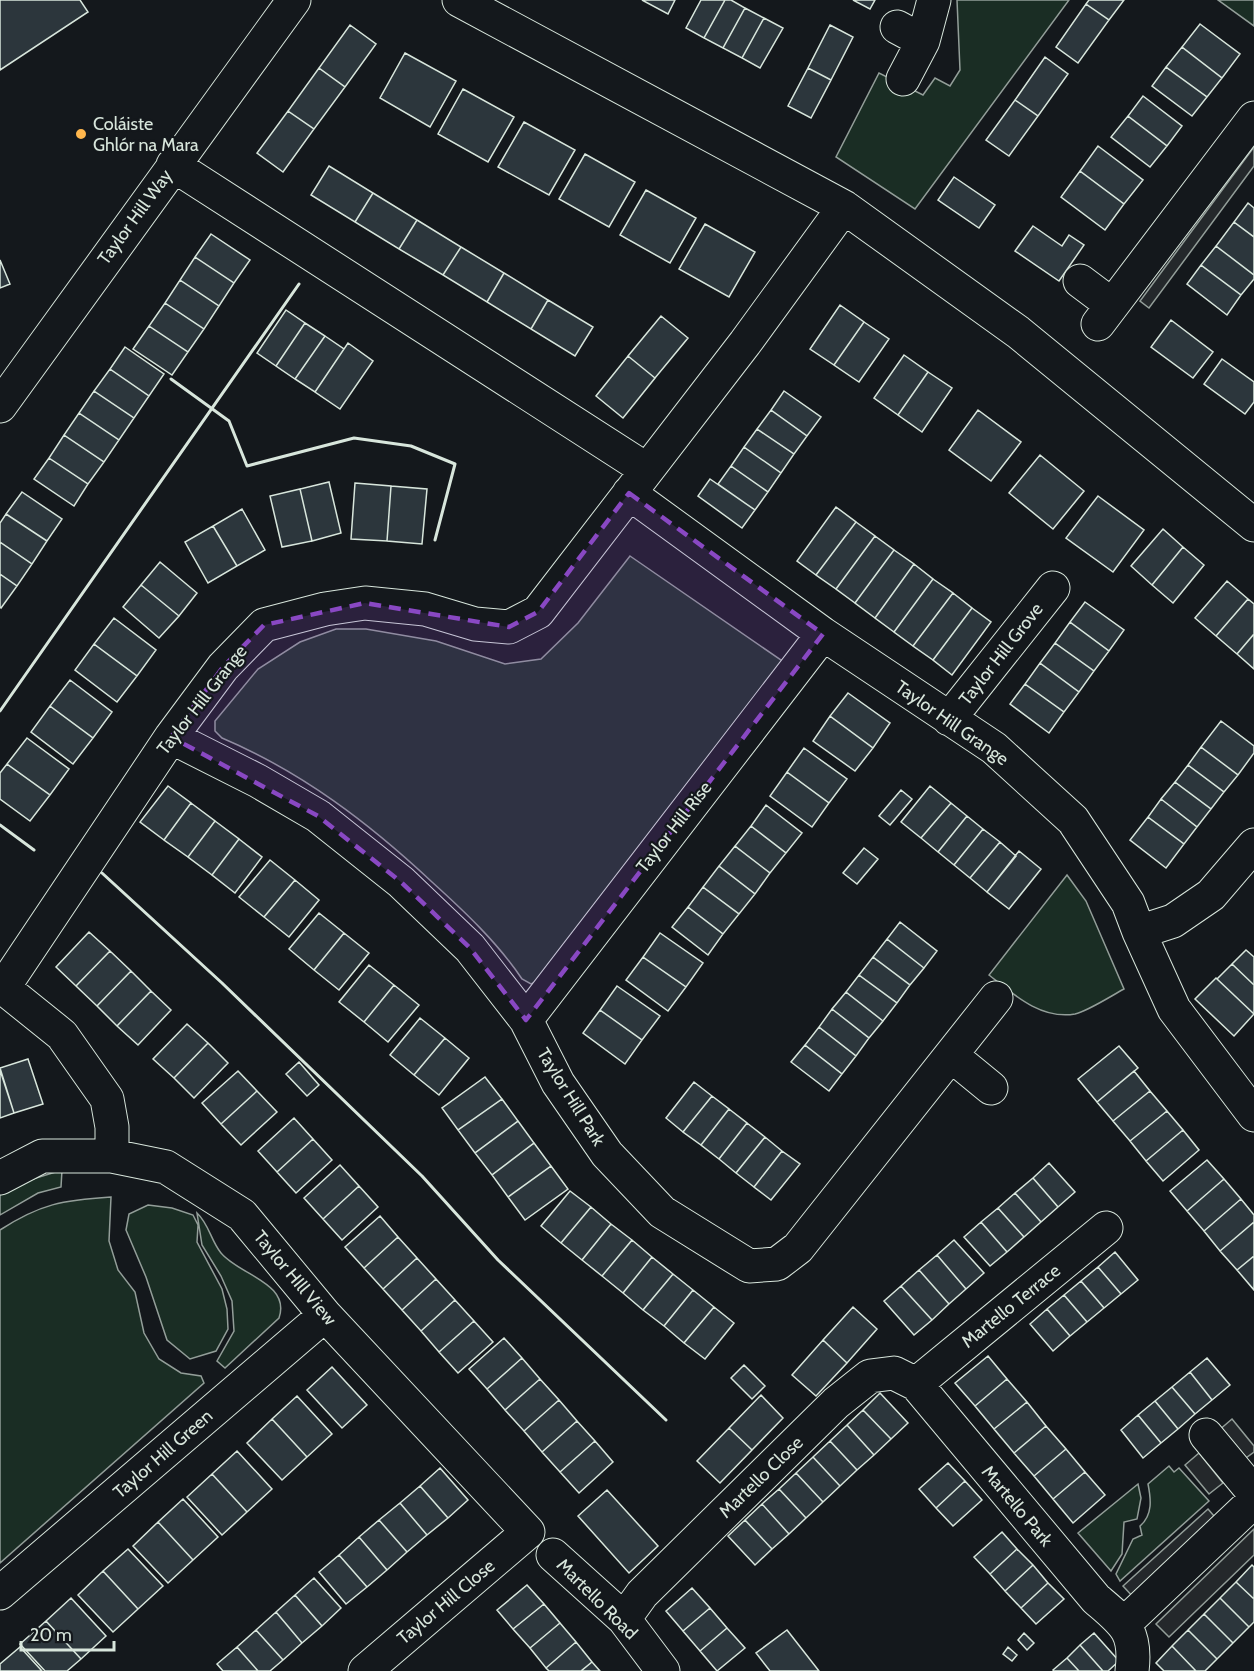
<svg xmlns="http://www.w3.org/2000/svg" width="1254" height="1671" viewBox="0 0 1254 1671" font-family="Cabin,sans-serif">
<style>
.green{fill:#1a2d24;stroke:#939e99;stroke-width:1.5}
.parking{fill:#24282b;stroke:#939e99;stroke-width:1.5}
.building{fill:#2c363c;stroke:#d8e6dc;stroke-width:1.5}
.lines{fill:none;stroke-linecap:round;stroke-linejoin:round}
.minor-casing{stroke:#d8e6dc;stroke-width:35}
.minor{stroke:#14181c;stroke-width:33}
.wall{stroke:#d8e6dc;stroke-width:3}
.marked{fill:#8948c3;fill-opacity:0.2;stroke:#8948c3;stroke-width:4.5;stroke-dasharray:12 8;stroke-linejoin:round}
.poi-dot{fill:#ffb74d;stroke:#14181c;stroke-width:2}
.labels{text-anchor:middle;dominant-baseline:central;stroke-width:4.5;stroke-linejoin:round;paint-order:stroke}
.poi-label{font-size:18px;fill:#d8e6dc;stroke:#14181c;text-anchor:start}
.street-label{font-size:18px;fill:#d8e6dc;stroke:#14181c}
</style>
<rect width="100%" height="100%" fill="#14181c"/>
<!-- green -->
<path class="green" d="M957 0H1069L915 209 836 157 879 73 923 95 935 78 950 86 960 70Z
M1218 0H1254V26Z
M630 556 791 667 542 979 531 984 522 979C498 943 464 911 432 882 369 823 302 772 222 738L215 731V721L258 669 300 642 336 629H366L436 641 505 664 541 659 578 623Z
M1067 875 1086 901 1124 989C1111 996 1088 1011 1075 1014 1041 1020 1013 994 989 975Z
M62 1170 61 1187 38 1193 0 1215V1193L7 1187Z
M111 1197 109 1241 118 1270 135 1292 144 1333 159 1359 181 1373 201 1376 204 1383 0 1563V1230C40 1204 63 1200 111 1197Z
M148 1205 172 1208 193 1215 198 1225 197 1242 222 1289 227 1309 228 1329 216 1351 190 1359 167 1340 146 1277 126 1230 129 1214Z
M197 1213C209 1224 211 1241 221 1253 239 1275 291 1283 279 1318L225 1368 217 1361 234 1331 232 1301 221 1276 202 1245Z
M1169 1466 1174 1472 1179 1468 1209 1501 1120 1581 1116 1574 1133 1539 1142 1535 1140 1526C1153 1515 1151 1499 1148 1484Z
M1138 1484 1141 1498 1137 1519 1124 1522 1122 1554 1111 1571 1078 1533Z"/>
<!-- parking -->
<path class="parking" d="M1254 147V166L1149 308 1140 301Z
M1232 1419 1254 1446V1452L1243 1460 1218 1431Z
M1199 1453 1223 1483 1209 1494 1185 1465Z
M1208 1509 1220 1523 1135 1599 1123 1586Z
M1254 1529V1555L1169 1637 1156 1624Z"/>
<!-- building -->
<path class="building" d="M0 0H80L88 12 0 70Z
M642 0H675L668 14Z
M701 0H725L704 38 686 28Z
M725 0H731L745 8 723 48 704 38Z
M853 0H875L870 9Z
M1089 0H1124L1109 20 1086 4Z
M1086 4 1109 20 1078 63 1056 47Z
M745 8 764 18 742 58 723 48Z
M764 18 783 28 760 68 742 58Z
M1200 24 1240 54 1222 78 1182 47Z
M350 25 376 44 345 87 319 68Z
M830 25 853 37 831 80 808 68Z
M1182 47 1222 78 1207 97 1166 67Z
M405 53 456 81 430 127 380 98Z
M1045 57 1068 74 1038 116 1015 100Z
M1166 67 1207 97 1192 116 1152 86Z
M319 68 345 87 314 129 288 111Z
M808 68 831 80 811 118 788 106Z
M463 89 514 117 488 162 438 134Z
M1143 96 1182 126 1167 146 1128 116Z
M1015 100 1038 116 1009 156 986 140Z
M288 111 314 129 283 172 257 153Z
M1128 116 1167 146 1150 167 1111 137Z
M524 122 575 150 549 195 498 167Z
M1098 146 1143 180 1124 204 1080 171Z
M585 154 635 182 609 227 559 199Z
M329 166 373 193 355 222 311 195Z
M1080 171 1124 204 1105 230 1061 197Z
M954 177 995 205 979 228 938 200Z
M646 190 696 218 670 263 620 235Z
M373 193 417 220 399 249 355 222Z
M1248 203 1254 208V237L1234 222Z
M417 220 461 247 443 275 399 249Z
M1234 222 1254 237V275L1216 246Z
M705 224 755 252 729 297 679 269Z
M1033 226 1062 246 1069 235 1084 245 1059 281 1015 251Z
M211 234 250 260 234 283 195 257Z
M1216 246 1254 275V279L1241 295 1201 265Z
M461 247 504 273 487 302 443 275Z
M195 257 234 283 219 306 180 280Z
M0 260 10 284 0 288Z
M1201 265 1241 295 1227 315 1187 284Z
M504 273 548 300 531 329 487 302Z
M180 280 219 306 204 329 165 303Z
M548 300 593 327 575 356 531 329Z
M165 303 204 329 188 352 149 326Z
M840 305 864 322 834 365 810 349Z
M286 310 305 323 276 366 257 353Z
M661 316 688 338 655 378 628 356Z
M1171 320 1213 352 1193 378 1151 347Z
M864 322 889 339 859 382 834 365Z
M305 323 325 336 295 379 276 366Z
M149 326 188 352 172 375 133 349Z
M325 336 344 349 315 392 295 379Z
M348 343 373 361 340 409 315 392Z
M125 347 164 374 149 396 110 369Z
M904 355 928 372 898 415 874 398Z
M628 356 655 378 623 418 596 396Z
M1222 359 1254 382V402L1245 414 1204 384Z
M110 369 149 396 134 418 94 391Z
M928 372 952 388 922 432 898 415Z
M94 391 134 418 119 440 79 413Z
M784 391 821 417 807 436 771 410Z
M771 410 807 436 794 454 757 429Z
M978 410 1021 442 991 481 949 450Z
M79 413 119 440 104 462 64 435Z
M757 429 794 454 781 473 744 447Z
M64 435 104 462 88 484 49 458Z
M744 447 781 473 768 492 731 466Z
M1040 455 1084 491 1053 529 1009 493Z
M49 458 88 484 74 506 34 479Z
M731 466 768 492 755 510 718 484Z
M710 479 755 510 742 528 698 496Z
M329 482 341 533 312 541 300 489Z
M355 483 391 486 387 541 351 539Z
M391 486 427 489 422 544 387 541Z
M300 489 312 541 282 547 270 496Z
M22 492 62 519 47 541 6 514Z
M1098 496 1144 530 1113 572 1066 538Z
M836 507 856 522 816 575 797 561Z
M242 509 265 550 237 566 213 526Z
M6 514 47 541 32 564 0 542V523Z
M856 522 875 536 836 589 816 575Z
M213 526 237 566 208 583 185 542Z
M1163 529 1183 547 1152 585 1131 566Z
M875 536 894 550 855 603 836 589Z
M0 542 32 564 17 586 0 574Z
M1183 547 1204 565 1173 603 1152 585Z
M894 550 914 564 875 618 855 603Z
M160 562 197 593 179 616 141 585Z
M914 564 933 579 894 632 875 618Z
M0 574 17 586 1 608 0 607Z
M933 579 953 593 913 646 894 632Z
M1227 581 1248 599 1216 636 1195 618Z
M141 585 179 616 159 638 123 607Z
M953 593 972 608 933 660 913 646Z
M1248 599 1254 604V634L1237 654 1216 636Z
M1085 602 1124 630 1109 651 1070 622Z
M972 608 991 622 952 675 933 660Z
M114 618 156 650 137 676 94 644Z
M1070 622 1109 651 1094 671 1055 643Z
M1254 634V669L1237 654Z
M1055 643 1094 671 1079 692 1040 663Z
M94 644 137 676 117 702 75 670Z
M1040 663 1079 692 1064 712 1025 684Z
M70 680 112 712 93 738 50 706Z
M1025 684 1064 712 1049 733 1010 704Z
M848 693 890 723 873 748 830 716Z
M50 706 93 738 73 764 31 732Z
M830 716 873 748 855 771 813 741Z
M1221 721 1254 746V753L1238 775 1201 747Z
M27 738 69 769 50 795 7 764Z
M1201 747 1238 775 1224 792 1188 765Z
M804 748 847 779 829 803 787 772Z
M7 764 50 795 30 821 0 799V773Z
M1188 765 1224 792 1211 809 1175 782Z
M787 772 829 803 812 827 770 796Z
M1175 782 1211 809 1197 827 1161 799Z
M168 786 191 803 164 840 140 822Z
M930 786 951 803 921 838 901 822Z
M901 790 912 799 890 825 879 816Z
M1161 799 1197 827 1184 844 1148 817Z
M191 803 215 821 188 857 164 840Z
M951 803 967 816 938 852 921 838Z
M766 805 802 833 786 853 751 826Z
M967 816 983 829 954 865 938 852Z
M1148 817 1184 844 1166 868 1130 840Z
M215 821 239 839 212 875 188 857Z
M751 826 786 853 770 873 735 846Z
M983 829 1000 842 970 878 954 865Z
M239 839 262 857 235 893 212 875Z
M1000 842 1016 856 987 892 970 878Z
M735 846 770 873 755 894 719 866Z
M864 848 878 859 857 884 843 873Z
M1019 851 1041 869 1009 909 987 892Z
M270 860 295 880 264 917 239 897Z
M719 866 755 894 739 914 703 887Z
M295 880 319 900 289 937 264 917Z
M703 887 739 914 723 934 688 907Z
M688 907 723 934 708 955 672 927Z
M319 913 344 933 314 970 289 949Z
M900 922 937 951 924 968 887 939Z
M89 932 110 951 76 986 56 967Z
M344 933 369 953 339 990 314 970Z
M660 933 703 963 686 987 643 957Z
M887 939 924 968 910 985 873 957Z
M1246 950 1254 957V985L1232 964Z
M110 951 131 971 97 1006 76 986Z
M643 957 686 987 668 1011 626 980Z
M873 957 910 985 897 1003 859 975Z
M1232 964 1254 985V1014L1217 979Z
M369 965 394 985 364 1022 339 1002Z
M131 971 151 991 117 1026 97 1006Z
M859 975 897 1003 883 1021 846 992Z
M1216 978 1254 1014 1234 1036 1195 999Z
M394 985 419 1005 388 1042 364 1022Z
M617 986 660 1016 642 1040 600 1010Z
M151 991 171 1010 138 1045 117 1026Z
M846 992 883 1021 869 1038 832 1009Z
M832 1009 869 1038 856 1056 819 1027Z
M600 1010 642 1040 625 1064 583 1033Z
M420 1018 445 1038 414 1075 390 1055Z
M187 1024 208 1043 174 1078 153 1059Z
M819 1027 856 1056 842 1074 805 1045Z
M445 1038 469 1058 439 1095 414 1075Z
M208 1043 228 1063 194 1098 174 1078Z
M805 1045 842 1074 829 1091 791 1062Z
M1119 1046 1138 1068 1097 1102 1078 1079Z
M28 1059 43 1104 14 1113 0 1068Z
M299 1062 319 1085 307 1096 286 1074Z
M0 1070 14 1113 0 1118Z
M238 1071 257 1091 221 1124 202 1103Z
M1134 1071 1150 1091 1113 1121 1097 1102Z
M485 1077 502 1099 458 1130 442 1108Z
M694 1082 712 1096 683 1132 666 1118Z
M257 1091 277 1112 241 1145 221 1124Z
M1150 1091 1167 1111 1130 1141 1113 1121Z
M712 1096 729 1109 701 1145 683 1132Z
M502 1099 518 1121 475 1153 458 1130Z
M729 1109 747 1123 719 1159 701 1145Z
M1167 1111 1183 1130 1146 1161 1130 1141Z
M294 1118 313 1139 277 1172 258 1151Z
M518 1121 534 1143 492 1175 475 1153Z
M747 1123 765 1137 736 1173 719 1159Z
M1183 1130 1199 1150 1163 1181 1146 1161Z
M765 1137 782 1151 754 1187 736 1173Z
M313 1139 332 1160 296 1193 277 1172Z
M534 1143 551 1166 508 1197 492 1175Z
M782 1151 800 1164 771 1200 754 1187Z
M1207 1160 1224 1179 1187 1211 1170 1191Z
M1049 1163 1075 1192 1058 1207 1033 1178Z
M340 1165 359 1186 323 1219 304 1198Z
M551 1166 568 1189 525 1220 508 1197Z
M1033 1178 1058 1207 1041 1222 1015 1193Z
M1224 1179 1241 1199 1204 1231 1187 1211Z
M359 1186 378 1207 342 1240 323 1219Z
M570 1191 591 1207 561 1243 541 1226Z
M1015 1193 1041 1222 1024 1237 998 1208Z
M1241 1199 1254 1215V1222L1220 1251 1204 1231Z
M591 1207 611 1224 582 1260 561 1243Z
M998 1208 1024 1237 1007 1252 981 1222Z
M380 1216 398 1237 364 1268 345 1247Z
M981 1222 1007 1252 990 1266 964 1237Z
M1254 1222V1256L1237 1270 1220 1251Z
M611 1224 632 1240 602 1276 582 1260Z
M398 1237 417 1258 383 1289 364 1268Z
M632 1240 652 1257 623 1293 602 1276Z
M954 1240 984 1273 966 1289 937 1255Z
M1115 1252 1138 1280 1121 1294 1098 1267Z
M937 1255 966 1289 949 1304 919 1270Z
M1254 1256V1290L1237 1270Z
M652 1257 673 1274 643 1310 623 1293Z
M417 1258 436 1279 402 1310 383 1289Z
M1098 1267 1121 1294 1104 1308 1081 1281Z
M919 1270 949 1304 932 1320 901 1286Z
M673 1274 693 1290 664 1326 643 1310Z
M436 1279 455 1300 421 1331 402 1310Z
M1081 1281 1104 1308 1087 1322 1064 1295Z
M901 1286 932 1320 914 1335 884 1301Z
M693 1290 714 1307 684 1343 664 1326Z
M1064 1295 1087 1322 1070 1336 1047 1309Z
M455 1300 474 1321 439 1352 421 1331Z
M714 1307 734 1323 705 1359 684 1343Z
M853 1307 877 1329 847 1363 823 1340Z
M1047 1309 1070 1336 1053 1351 1030 1324Z
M474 1321 493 1342 458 1373 439 1352Z
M504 1338 522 1358 487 1389 469 1369Z
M823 1340 847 1363 816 1396 792 1375Z
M988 1356 1007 1379 975 1406 955 1383Z
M522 1358 540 1379 505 1410 487 1389Z
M1207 1358 1230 1385 1212 1400 1190 1372Z
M744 1365 765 1386 752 1399 731 1378Z
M332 1367 367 1405 342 1428 307 1390Z
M1190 1372 1212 1400 1195 1414 1172 1387Z
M540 1379 559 1400 524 1431 505 1410Z
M1007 1379 1027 1402 994 1429 975 1406Z
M1172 1387 1195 1414 1178 1429 1155 1401Z
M880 1393 908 1423 891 1439 863 1410Z
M761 1395 783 1418 752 1450 729 1428Z
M297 1396 332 1434 307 1457 272 1419Z
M559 1400 577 1421 542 1452 524 1431Z
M1155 1401 1178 1429 1161 1443 1138 1415Z
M1027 1402 1046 1426 1014 1453 994 1429Z
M863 1410 891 1439 874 1455 847 1425Z
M1138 1415 1161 1443 1143 1458 1121 1430Z
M272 1419 307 1457 282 1480 247 1443Z
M577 1421 595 1441 560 1472 542 1452Z
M847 1425 874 1455 857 1470 830 1441Z
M1046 1426 1066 1449 1034 1476 1014 1453Z
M729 1428 752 1450 720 1483 697 1461Z
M595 1441 613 1462 579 1493 560 1472Z
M830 1441 857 1470 840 1486 813 1457Z
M1066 1449 1085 1472 1053 1499 1034 1476Z
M237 1451 272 1489 247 1512 212 1474Z
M813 1457 840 1486 823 1502 796 1473Z
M948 1463 965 1481 936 1508 919 1489Z
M440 1468 468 1500 448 1518 420 1486Z
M1085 1472 1105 1495 1073 1523 1053 1499Z
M796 1473 823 1502 806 1518 779 1489Z
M212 1474 247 1512 222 1535 187 1497Z
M965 1481 982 1500 953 1526 936 1508Z
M420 1486 448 1518 427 1535 400 1503Z
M779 1489 806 1518 789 1534 762 1504Z
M607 1490 658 1546 629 1573 578 1516Z
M183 1499 218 1537 193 1560 158 1522Z
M400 1503 427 1535 407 1552 379 1520Z
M762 1504 789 1534 772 1549 745 1520Z
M379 1520 407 1552 387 1570 359 1537Z
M745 1520 772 1549 755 1565 728 1536Z
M158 1522 193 1560 168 1583 133 1546Z
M1002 1532 1017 1549 990 1574 974 1557Z
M359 1537 387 1570 367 1587 339 1555Z
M128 1549 163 1586 138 1609 103 1571Z
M1017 1549 1033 1565 1005 1591 990 1574Z
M339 1555 367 1587 346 1604 319 1572Z
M1033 1565 1048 1583 1021 1608 1005 1591Z
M1252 1565 1254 1567V1599L1236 1582Z
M103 1571 138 1609 113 1632 78 1595Z
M314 1578 341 1608 322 1626 295 1595Z
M1236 1582 1254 1599V1622L1249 1627 1220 1598Z
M1048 1583 1064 1599 1036 1624 1021 1608Z
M527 1585 544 1604 513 1629 497 1610Z
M692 1588 710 1608 683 1631 666 1611Z
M295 1595 322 1626 302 1643 276 1612Z
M71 1598 106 1636 81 1659 46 1621Z
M1220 1598 1249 1627 1233 1643 1204 1614Z
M544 1604 560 1623 530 1648 513 1629Z
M710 1608 727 1628 700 1651 683 1631Z
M276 1612 302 1643 283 1660 256 1630Z
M1204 1614 1233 1643 1217 1659 1188 1630Z
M46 1621 81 1659 67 1671H45L20 1644Z
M560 1623 576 1642 546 1668 530 1648Z
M727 1628 745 1648 717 1671 700 1651Z
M256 1630 283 1660 270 1671H258L237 1647Z
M787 1630 819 1671H770L756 1653Z
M1188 1630 1217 1659 1205 1671H1196L1172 1646Z
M1024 1633 1034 1643 1027 1650 1018 1640Z
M1094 1633 1119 1661 1108 1671H1103L1080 1645Z
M576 1642 592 1662 581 1671H549L546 1668Z
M1080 1645 1103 1671H1079L1067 1658Z
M1172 1646 1196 1671H1164L1156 1663Z
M20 1647 42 1671H0V1664Z
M237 1647 258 1671H223L217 1664Z
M1008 1647 1017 1655 1012 1661 1003 1654Z
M1067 1658 1079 1671H1054L1053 1670Z
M592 1662 600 1671H581Z"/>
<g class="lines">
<!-- minor casing -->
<g class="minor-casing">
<path id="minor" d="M459 0 844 207 1018 332 1254 525
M897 27 923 41
M903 79 923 41 934 0
M173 165 647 470
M1080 281 1112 305
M1098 324 1254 118
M0 406 294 0
M629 493 823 634 994 748 1073 820 1128 903 1139 932 1174 1009 1254 1115
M949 719 1053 588
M171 737 258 781 318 816 401 882 470 948 526 1020 558 1083 607 1154 662 1212 749 1266 777 1264 798 1248 996 998
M1139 932 1173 921 1211 895 1254 845
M0 985 62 1035 107 1099 112 1127V1156
M3 988 171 737 223 667 264 625 325 609 365 603 425 609 475 624 509 627 538 612 745 343 844 207
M526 1020 823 634
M952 1056 991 1088
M0 1178 42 1156H112L166 1167 242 1215 325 1315 528 1532 365 1671
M916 1384 1106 1228
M1206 1435 1254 1493
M553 1555 624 1619 663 1671
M0 1593 325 1315
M624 1619 642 1594 836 1403 870 1376 894 1373 916 1384 1096 1599C1124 1623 1137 1631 1132 1671
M1124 1624 1254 1501"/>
</g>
<!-- minor -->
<use href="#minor" class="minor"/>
<!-- wall -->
<path class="wall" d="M171 379 229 421 247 466 354 438 411 446 455 464 435 540
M0 711 299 284
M0 825 34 850
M102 873 222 983 422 1176 498 1260 666 1420"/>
</g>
<!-- marked area -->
<path class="marked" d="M629 493 823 634 526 1020 470 948 401 882 318 816 171 737 223 667 264 625 365 603 509 627 538 612Z"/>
<!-- markers -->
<circle class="poi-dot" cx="81" cy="134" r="6"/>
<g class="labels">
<!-- poi labels -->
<g class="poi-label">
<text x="93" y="124">Coláiste<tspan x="93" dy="21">Ghlór na Mara</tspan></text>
</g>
<!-- street labels -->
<g class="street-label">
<text transform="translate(135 217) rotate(-54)">Taylor Hill Way</text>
<text transform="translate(1001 654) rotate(-52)">Taylor Hill Grove</text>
<text transform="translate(202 700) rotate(-52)">Taylor Hill Grange</text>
<text transform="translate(952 723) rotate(35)">Taylor Hill Grange</text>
<text transform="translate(674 827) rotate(-52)">Taylor Hill Rise</text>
<text transform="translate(571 1097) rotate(58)">Taylor Hill Park</text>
<text transform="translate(295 1278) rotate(50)">Taylor HIll View</text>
<text transform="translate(1011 1306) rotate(-39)">Martello Terrace</text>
<text transform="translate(163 1454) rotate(-41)">Taylor Hill Green</text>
<text transform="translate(761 1477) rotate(-44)">Martello Close</text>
<text transform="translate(1017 1506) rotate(50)">Martello Park</text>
<text transform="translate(597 1599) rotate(45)">Martello Road</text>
<text transform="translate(446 1602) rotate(-40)">Taylor Hill Close</text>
</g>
</g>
<!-- scale -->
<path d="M21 1641v9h93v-9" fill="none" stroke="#d8e6dc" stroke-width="3"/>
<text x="30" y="1641" font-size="18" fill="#d8e6dc" stroke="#14181c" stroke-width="4.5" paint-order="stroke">20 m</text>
</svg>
